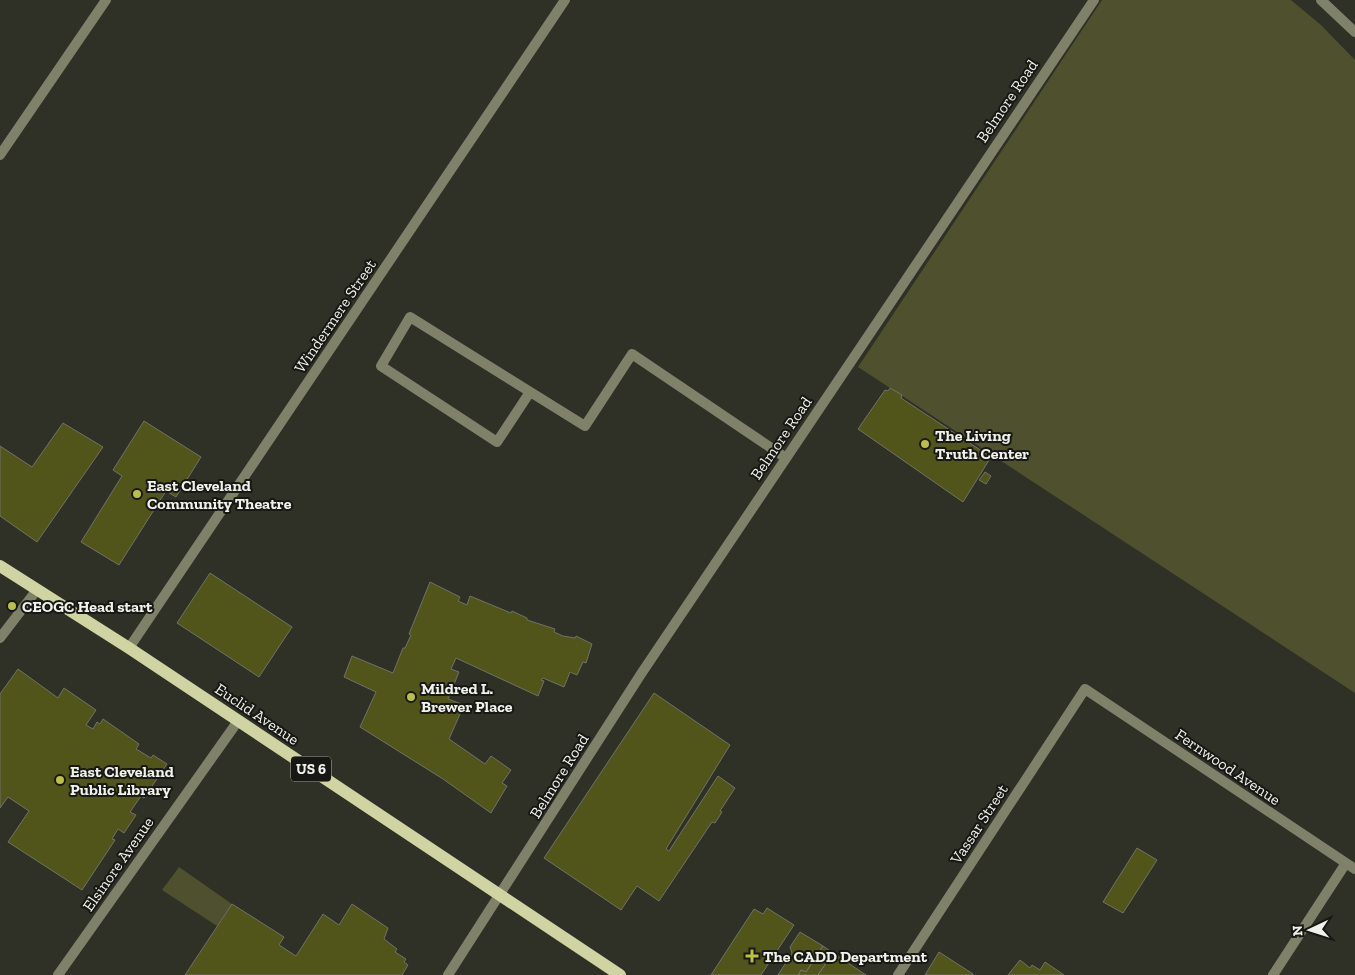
<svg xmlns="http://www.w3.org/2000/svg" width="1355" height="975" viewBox="0 0 1355 975" font-family="'Zilla Slab',serif">
<style>
.green{fill:#4e502e}
.building{fill:#52551a;stroke:#717267}
.lines{fill:none;stroke-linecap:round;stroke-linejoin:round}
.service{stroke:#7f8169;stroke-width:10}
.minor{stroke:#7f8169;stroke-width:10}
.primary{stroke:#d0d4a2;stroke-width:12}
.poi-dot{fill:#bac045;stroke:#171713;stroke-width:2}
.labels{text-anchor:middle;dominant-baseline:central;stroke-width:4;stroke-linejoin:round;paint-order:stroke}
.shield{fill:#171713;stroke:#b0b0ab;stroke-width:1}
.shield-label{font-size:15px;font-weight:bold;fill:#f1f2ec}
.street-label{font-size:16px;fill:#f1f2ec;stroke:#171713}
.poi-label{font-size:16px;font-weight:bold;fill:#f1f2ec;stroke:#171713;text-anchor:start}
</style>
<rect width="100%" height="100%" fill="#2f3026"/>
<!-- green -->
<path class="green" d="M1102 0H1291L1321 25 1355 60V693L858 367Z
M179 867 232 904 217 926 162 890Z"/>
<!-- building -->
<path class="building" d="M890 388 902 395 901 398 991 457 963 502 858 429 885 390 888 391Z
M144 421 201 457 176 497 166 491 119 565 81 542 122 476 113 470Z
M63 423 103 447 37 542 0 516V446L32 467Z
M985 472 991 476 986 484 979 480Z
M210 573 292 627 259 677 177 623Z
M430 582 460 597 458 601 467 605 470 596 511 613 512 611 527 618V620L555 629 554 632 563 636 575 638 576 636 592 644 586 663 583 662 577 675 570 672 564 687 543 678 541 680 544 681 538 696 456 658 451 669 459 672 448 699 464 705 449 739 485 764 491 756 511 770 502 783 507 786 491 813 443 779 360 727 376 692 344 677 352 656 393 673 403 648H405L411 635 409 634Z
M18 669 58 698 64 688 96 710 86 725 93 729 97 722 100 724 103 719 139 744 136 749 151 758 153 755 167 764 144 798 141 796 130 812 136 815 124 833 118 829 112 839 115 840 82 890 8 842 29 811 8 797 0 808V694Z
M654 693 730 745 666 849 669 851 718 776 735 788 720 811 722 812 715 823 712 822 659 901 637 886 621 910 544 858Z
M1137 848 1157 860 1123 913 1103 902Z
M232 904 284 937 279 945 296 956 323 914 339 925 352 904 388 928 384 939 397 949 395 952 406 959 404 962 408 965 402 975H185Z
M767 908 794 925 761 975H711L754 909 763 914Z
M800 932 823 946 806 972 801 970 798 975H778L792 953 790 947Z
M823 946 833 953 818 975H798L801 970 806 972Z
M939 952 973 974V975H925Z
M833 953 866 975H818Z
M1020 960 1030 968 1032 965 1040 970 1045 962 1064 975H1008Z"/>
<g class="lines">
<!-- service -->
<path class="service" d="M530 392 497 442 381 366 410 317 585 426 632 354 786 458"/>
<!-- minor -->
<path class="minor" d="M1321 0 1355 32
M0 155 106 0
M0 638 36 591
M129 648 565 0
M58 975 238 721
M448 975 641 674 1094 0
M898 975 1085 689 1355 869
M1273 975 1346 863"/>
<!-- primary -->
<path class="primary" d="M0 566 129 648 620 975"/>
</g>
<!-- markers -->
<g class="poi-dot">
<circle cx="925" cy="444" r="5"/>
<circle cx="137" cy="494" r="5"/>
<circle cx="12" cy="606" r="5"/>
<circle cx="411" cy="697" r="5"/>
<circle cx="60" cy="780" r="5"/>
<path d="M749.5 948.5h5v5h5v5h-5v5h-5v-5h-5v-5h5z"/>
</g>
<g class="labels">
<!-- shield labels -->
<rect class="shield" x="291" y="756.5" width="40" height="25" rx="4"/>
<g class="shield-label">
<text x="311" y="769">US 6</text>
</g>
<!-- street labels -->
<g class="street-label">
<text transform="translate(1007 101) rotate(-56)">Belmore Road</text>
<text transform="translate(335 316) rotate(-56)">Windermere Street</text>
<text transform="translate(781 438) rotate(-56)">Belmore Road</text>
<text transform="translate(257 714) rotate(34)">Euclid Avenue</text>
<text transform="translate(1228 767) rotate(34)">Fernwood Avenue</text>
<text transform="translate(559 776) rotate(-58)">Belmore Road</text>
<text transform="translate(979 824) rotate(-57)">Vassar Street</text>
<text transform="translate(118 864) rotate(-55)">Elsinore Avenue</text>
</g>
<!-- poi labels -->
<g class="poi-label">
<text x="935" y="435">The Living<tspan x="935" dy="18">Truth Center</tspan></text>
<text x="147" y="485">East Cleveland<tspan x="147" dy="18">Community Theatre</tspan></text>
<text x="22" y="606">CEOGC Head start</text>
<text x="421" y="688">Mildred L.<tspan x="421" dy="18">Brewer Place</tspan></text>
<text x="70" y="771">East Cleveland<tspan x="70" dy="18">Public Library</tspan></text>
<text x="763" y="956">The CADD Department</text>
</g>
</g>
<!-- north arrow -->
<g transform="translate(1310 930) rotate(266)" stroke="#171713" stroke-width="4" paint-order="stroke">
<path d="M0-4L9 19L0 12L-9 19Z" fill="#f1f2ec"/>
<text y="-8" font-size="14" font-weight="bold" text-anchor="middle" fill="#f1f2ec">N</text>
</g>
</svg>
